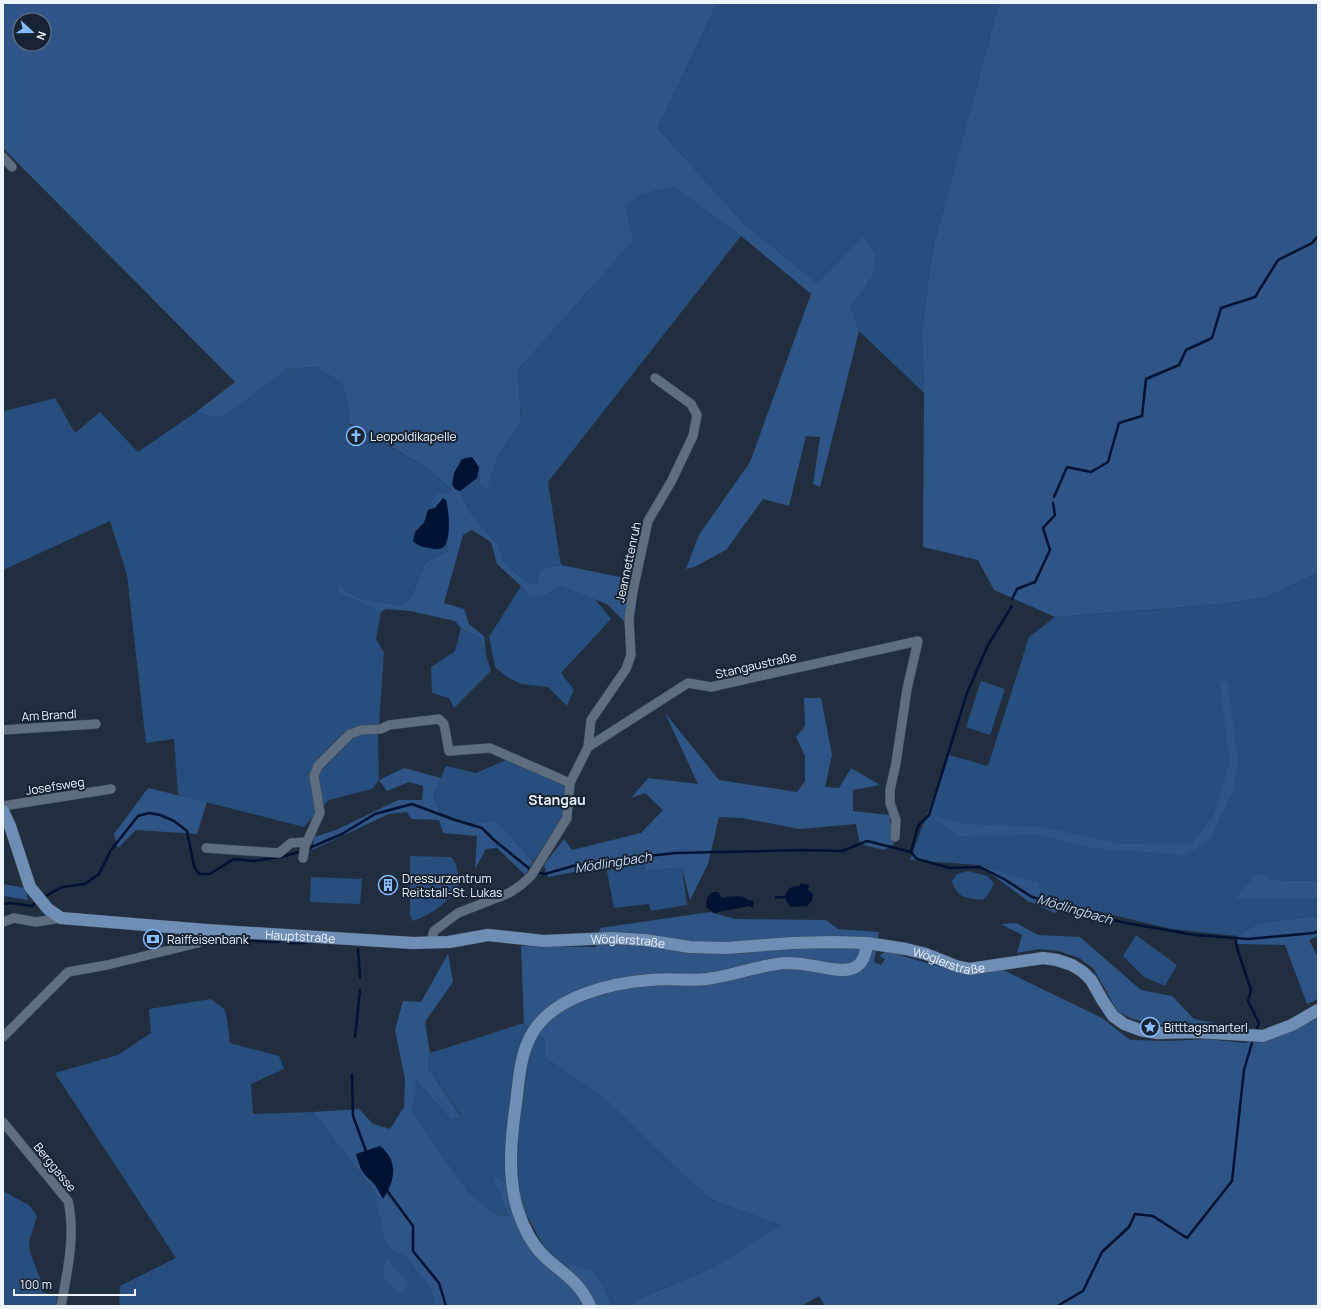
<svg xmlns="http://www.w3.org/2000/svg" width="1321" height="1309" viewBox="0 0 1321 1309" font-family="Manrope,sans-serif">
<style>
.green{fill:#274e7d}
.forest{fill:#2e5585;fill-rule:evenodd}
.water{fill:#001233}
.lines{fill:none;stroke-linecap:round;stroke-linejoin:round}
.stream{stroke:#001233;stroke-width:2.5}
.minor-casing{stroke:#404b59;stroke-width:10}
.major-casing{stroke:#404b59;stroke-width:13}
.minor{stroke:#5e6e81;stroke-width:9}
.major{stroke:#6e8eb6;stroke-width:12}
.labels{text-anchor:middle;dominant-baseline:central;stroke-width:4;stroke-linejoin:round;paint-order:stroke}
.poi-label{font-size:12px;fill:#edf4fd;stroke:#172434;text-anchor:start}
.street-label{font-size:12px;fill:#edf4fd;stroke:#172434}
.water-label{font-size:13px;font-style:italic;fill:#c3daf8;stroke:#172434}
.quarter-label{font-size:14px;font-weight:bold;fill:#edf4fd;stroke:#172434}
</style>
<rect width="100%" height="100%" fill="#212e3f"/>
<!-- green -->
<path class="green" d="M717 3H999L932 252 922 331 924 393 859 331 851 308 873 276 863 236 817 283 743 223 658 128Z
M674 187 741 236 548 482 561 565 540 569 537 584H529L503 561 498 545 470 512 460 491 477 478 479 467 480 485 487 489 499 454 521 422 518 370 634 240 625 205 643 194Z
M316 367 342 383 347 398 349 424 426 467 451 489 449 494 429 503 435 508 428 510 424 523 415 532 442 548 446 544 449 550 425 563 411 598 399 605 362 599 337 586 339 593 381 612 376 639 384 653 378 738 379 780 372 789 329 800 304 827 178 795 174 739 146 743 127 575 110 521 3 570V413L5 411 55 398 75 433 100 412 138 452 196 412 217 418 228 414 287 369Z
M1318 573V881L1272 880 1258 872 1236 898H1318V917L1309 916 1257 924 1238 936 1172 929 1041 898 1039 883 979 865 910 860 949 755 988 766 1029 637 1055 617 1225 604 1267 597Z
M521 586 531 598 546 595 560 586 595 599 611 619 561 673 574 690 567 706 548 687 521 684 507 677 495 667 489 637Z
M461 628 481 638 491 671 454 708 449 698 432 693 431 667 455 651Z
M981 681 1005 689 990 735 966 727Z
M509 759 567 786 563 816 533 862 496 820 472 824 440 813 433 796 446 766 476 773Z
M410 856 451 857 456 864 460 883C449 902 433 914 413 921L410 915Z
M644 863 645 871 682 868 687 905 651 911 649 904 614 908 606 866Z
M968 871 987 876 994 883 990 892 983 900C967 898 957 899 952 881L957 874Z
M311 877 362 879 360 904 310 902Z
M1136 935 1177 965 1165 986 1144 977 1123 956Z
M211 999 224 1009 227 1019 230 1043 279 1056 284 1069 251 1084 253 1114 313 1112 374 1191 383 1236 390 1250 406 1257 430 1289 436 1306H119L120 1286 176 1258 55 1073 118 1055 151 1033 149 1009Z
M524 1023 545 1040 544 1057 603 1097 682 1174 712 1200 780 1225 712 1268 639 1299 630 1306H612L603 1286 572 1264 568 1268 552 1256 541 1242 524 1210 510 1216 496 1215 468 1192 412 1111 415 1079 451 1120 461 1116 428 1068 430 1053Z
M3 1191 29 1205 37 1216 29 1242 30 1252 40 1278 42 1292 57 1296 56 1306H3Z"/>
<!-- forest -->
<path class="forest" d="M3 3H717L658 128 743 223 817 283 863 236 875 253 873 276 851 308 859 331 820 487 813 484 820 437 806 436 789 506 763 499 726 550 694 567 686 569 699 535 750 462 811 294 741 236 674 187 643 194 625 205 634 240 518 370 521 422 499 454 487 490 480 485 479 467 455 489 460 491 470 512 498 545 503 561 529 584H537L540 569 561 565 630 579 624 621 607 604 560 586 546 595 531 598 521 586 497 564 491 542 472 530 463 535 444 603 464 609 469 624 484 636 486 654 481 638 461 628 455 621 410 611 386 609 381 612 339 593 337 586 362 599 399 605 411 598 425 563 449 550 446 544 448 532 438 503 435 508 429 504 439 493 449 494 451 489 426 467 349 423 347 398 342 383 316 367 287 369 228 414 217 418 196 412 235 382 3 148ZM20 20H44V44H20Z
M999 3H1318V573L1267 597 1225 604 1055 617 994 590 978 560 923 547 924 393 922 331 932 252Z
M1227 681 1238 763 1233 790 1210 839 1186 855 1090 848 1041 835 958 836 928 814 965 824 1042 827 1121 844 1193 843 1214 815 1230 762 1220 682Z
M804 698H821L832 755 825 787 839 788 851 768 880 785 853 790V811L889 815 894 844 884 850 860 844 856 824 799 829 742 818 719 817 708 864 690 900 682 868 645 871 644 863 606 866 548 877 544 865 564 839 572 850 641 833 663 810 645 793 631 798 648 778 698 784 665 713 719 780 797 792 805 781V756L796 737 805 726Z
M404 768 441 778 433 796 440 813 472 824 496 820 533 862 525 875 497 848 486 849 475 869 477 836 443 833 439 820 411 819 407 812 389 814 312 850 314 837 336 830 398 800H422L423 786 409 782 387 791 379 780Z
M148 788 207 802 197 834 136 830 118 848 114 834Z
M979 865 1039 883 1041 898 1068 904 1055 913 1028 901Z
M1258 872 1272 880 1318 881V898H1235Z
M3 884 25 888 28 900 3 896Z
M710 912 735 919 826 920 838 929 879 932 874 962 881 965 885 959 879 956 886 951 954 971 989 973 1001 969 1102 1018 1130 1040 1169 1041 1208 1039 1244 1043 1271 1038 1318 1018V1306H825L819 1296 801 1306H630L639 1299 712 1268 780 1225 712 1200 682 1174 603 1097 544 1057 545 1040 524 1023 521 946 596 947 600 928Z
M1309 916 1318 917V936L1309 940 1318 957V999L1307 1004 1285 945 1237 944 1238 936 1257 924Z
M1016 923 1038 935 1080 937 1141 990 1172 996 1194 1019 1235 1027 1176 1026 1152 1024 1133 1019 1118 1012 1093 968 1079 958 1059 951 1039 949 1017 953 1022 935 1001 924Z
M448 954 453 982 425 1022 430 1053 428 1068 461 1117 451 1120 416 1080 412 1111 468 1192 496 1215 509 1216 493 1176 500 1178 510 1192 558 1276 572 1264 592 1271 603 1286 612 1306H436L430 1289 406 1257 390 1250 383 1236 374 1191 313 1112 359 1109 373 1124 390 1129 404 1107 405 1079 395 1030 403 1001 421 1002ZM356 1154 394 1169 388 1192 378 1189C374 1183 369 1180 365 1175 360 1169 358 1161 356 1154Z
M387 1260 406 1279 407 1288 398 1295 394 1287 384 1278 383 1267Z"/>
<!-- water -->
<path class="water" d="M472 457 479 467 477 478 460 491 455 489 452 485 454 473 462 459Z
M443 498 446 500C449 510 452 543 442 548 438 550 433 549 430 548 423 547 418 546 413 541L415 532 424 523 428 510 435 508Z
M801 883 809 885 808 890 813 894 812 901 807 906 791 907 786 901V898L775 899V896H785C788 888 791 886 799 886Z
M712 892H718L722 898C731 897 741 894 748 900L754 901 753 908 749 906 714 913 706 907 707 898Z
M380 1146C399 1161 395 1181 383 1199L374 1183 366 1176 361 1169 356 1154Z"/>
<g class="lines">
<!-- stream -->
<path class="stream" d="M1054 497 1067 467 1091 472 1108 462 1119 423 1142 416 1146 379 1179 365 1186 350 1212 338 1221 308 1255 297 1278 260 1312 243 1318 236
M1012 599 1017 589 1035 582 1050 550 1043 528 1055 515 1053 503
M307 849 342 834 375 814 412 804 455 820 482 828 494 840 531 870
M911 852 918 826 929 815 967 693 988 645 1012 606
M536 872 545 874 573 866 628 858 676 853 802 850 842 851 867 841 911 852 917 859 950 868 980 867 1004 879 1032 897 1121 922 1195 935 1248 939 1314 933 1318 931
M44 897 62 887 85 884 99 874 111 850 138 816 149 813 160 815 174 821 187 831 194 866 199 874H210L234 859 253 861 281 857 302 851
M3 904 10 903 32 906 38 901
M1235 938 1237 948 1251 990 1248 1001 1259 1023 1257 1029
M232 940 279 942
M288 943H306
M358 949 360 978
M355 1037 360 990
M352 1075 353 1116 366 1151
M388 1192 413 1226V1251L439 1283 446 1306
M1059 1305 1083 1291 1102 1252 1129 1227 1135 1214 1153 1216 1187 1238 1232 1181 1244 1070 1252 1043"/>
<!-- minor casing -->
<g class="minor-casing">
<path id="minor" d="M3 157 12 167
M3 730 96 724
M588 747 591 720 626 669 631 655 629 619 633 591 648 521 671 482 693 436 697 415 691 404 655 378
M3 806 111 789
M206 848 279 853 291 843 307 842
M303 858 305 846 320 813 314 776 318 766 350 734 361 730 381 729 389 725 439 719 444 724 449 751 490 748 570 783
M3 922 14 918 36 922 61 918
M430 943 434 931 458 913 509 893 521 885 531 876 567 818 570 783 588 747 688 683 711 687 918 641 907 689 896 763 890 790V803L896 820 895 837
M3 1037 68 972 107 965 198 943 206 930
M3 1122 68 1201C76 1234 67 1274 61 1306"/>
</g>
<!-- major casing -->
<g class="major-casing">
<g id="major">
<path id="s1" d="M3 811 10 826 30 887 48 909 61 918 206 930 413 943 449 942 488 935 544 941 613 938 645 940 690 947 726 948 792 943 833 942 867 943 906 949 926 954 956 966 969 969 1043 958 1057 960 1072 965 1083 972 1091 980 1103 1001 1113 1016 1124 1024 1140 1030 1157 1033 1196 1032 1263 1036 1292 1025 1318 1010"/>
<path d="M590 1306C579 1280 561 1273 543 1255 531 1243 523 1226 518 1211 507 1178 511 1138 516 1103 519 1080 520 1053 533 1032 555 996 611 983 650 980 669 978 688 981 707 979 734 976 760 964 787 963 796 963 805 964 814 966 839 970 864 979 867 943"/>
</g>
</g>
<!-- minor -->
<use href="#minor" class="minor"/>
<!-- major -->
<use href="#major" class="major"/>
</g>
<!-- icons -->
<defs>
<g id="church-ring" transform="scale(1)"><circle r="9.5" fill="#172434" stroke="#87bbfb" stroke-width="1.5"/><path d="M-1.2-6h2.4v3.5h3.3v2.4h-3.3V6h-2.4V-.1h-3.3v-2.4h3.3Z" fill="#87bbfb"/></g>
<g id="building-ring" transform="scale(1)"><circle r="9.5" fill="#172434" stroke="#87bbfb" stroke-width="1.5"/><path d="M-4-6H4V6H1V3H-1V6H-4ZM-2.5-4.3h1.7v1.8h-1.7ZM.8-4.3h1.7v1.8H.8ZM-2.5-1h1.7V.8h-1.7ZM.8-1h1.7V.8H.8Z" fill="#87bbfb"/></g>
<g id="bank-ring" transform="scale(1)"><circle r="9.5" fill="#172434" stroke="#87bbfb" stroke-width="1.5"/><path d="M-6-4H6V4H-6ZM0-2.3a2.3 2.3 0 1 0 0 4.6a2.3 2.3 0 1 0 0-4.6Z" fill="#87bbfb"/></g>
<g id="sight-ring" transform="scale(1)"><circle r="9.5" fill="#172434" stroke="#87bbfb" stroke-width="1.5"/><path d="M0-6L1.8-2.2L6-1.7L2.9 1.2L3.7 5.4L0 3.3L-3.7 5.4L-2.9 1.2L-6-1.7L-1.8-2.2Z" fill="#87bbfb"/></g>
</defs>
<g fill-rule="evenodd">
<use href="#church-ring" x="356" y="436"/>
<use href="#building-ring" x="388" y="885"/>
<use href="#bank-ring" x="153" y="939"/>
<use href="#sight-ring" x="1150" y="1027"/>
</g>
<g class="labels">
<!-- poi labels -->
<g class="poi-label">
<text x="370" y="436">Leopoldikapelle</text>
<text x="402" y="878">Dressurzentrum<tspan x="402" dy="14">Reitstall-St. Lukas</tspan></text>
<text x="167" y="939">Raiffeisenbank</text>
<text x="1164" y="1027">Bitttagsmarterl</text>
</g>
<!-- street labels -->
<g class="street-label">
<text transform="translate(628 562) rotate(-78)">Jeannettenruh</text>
<text transform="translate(756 665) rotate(-13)">Stangaustraße</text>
<text transform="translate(49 715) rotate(-3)">Am Brandl</text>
<text transform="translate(55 786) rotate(-9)">Josefsweg</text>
<text stroke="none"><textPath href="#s1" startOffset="365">Hauptstraße</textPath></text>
<text stroke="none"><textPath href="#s1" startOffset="694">Wöglerstraße</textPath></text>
<text stroke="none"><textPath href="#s1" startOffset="1018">Wöglerstraße</textPath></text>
<text transform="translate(55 1167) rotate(51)">Berggasse</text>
</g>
<!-- water labels -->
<g class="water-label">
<text transform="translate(613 862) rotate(-9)">Mödlingbach</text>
<text transform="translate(1075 909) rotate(16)">Mödlingbach</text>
</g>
<!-- quarter labels -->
<g class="quarter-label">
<text x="557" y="799">Stangau</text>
</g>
</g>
<!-- border -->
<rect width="1321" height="1309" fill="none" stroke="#edf4fd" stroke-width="8"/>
<!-- north arrow -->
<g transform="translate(32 32) rotate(111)"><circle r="19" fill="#172434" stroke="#6d7784"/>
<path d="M0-3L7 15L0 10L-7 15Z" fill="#87bbfb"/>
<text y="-6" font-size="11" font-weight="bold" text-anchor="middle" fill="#edf4fd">N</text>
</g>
<!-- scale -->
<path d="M14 1289v6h121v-6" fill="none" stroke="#edf4fd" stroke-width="2"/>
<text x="20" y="1289" font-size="12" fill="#edf4fd" stroke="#172434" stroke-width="3" paint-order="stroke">100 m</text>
</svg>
